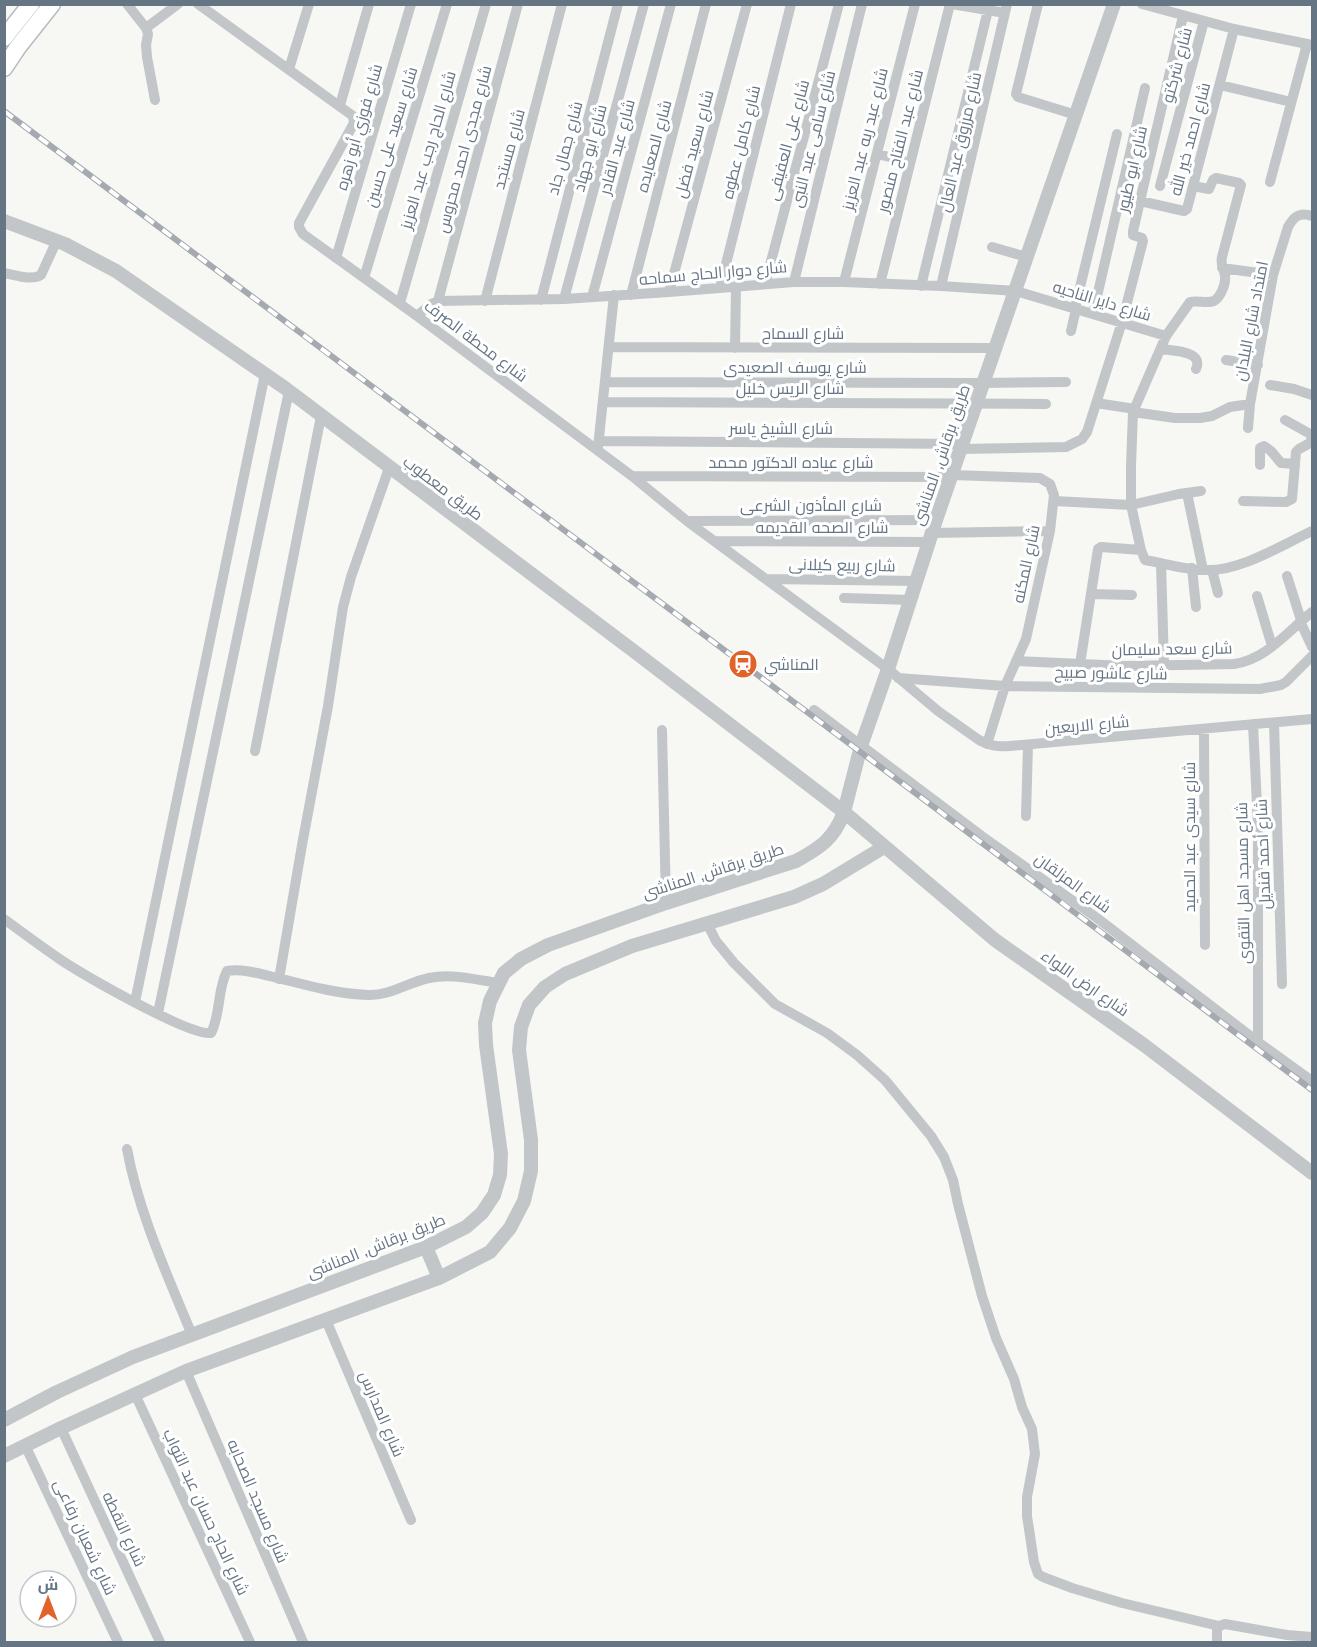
<svg xmlns="http://www.w3.org/2000/svg" width="1317" height="1647" viewBox="0 0 1317 1647" font-family="Arial,Cairo,sans-serif">
<style>
.lines{fill:none;stroke-linecap:round;stroke-linejoin:round}
.secondary-casing{stroke:#b6bbc0;stroke-width:19}
.minor{stroke:#c2c6c9;stroke-width:10}
.tertiary{stroke:#c2c6c9;stroke-width:14}
.secondary{stroke:#fff;stroke-width:16}
.rail-casing{stroke:#a5aab0;stroke-width:6}
.rail{stroke:#fff;stroke-width:4;stroke-dasharray:11;stroke-linecap:butt}
.labels{text-anchor:middle;dominant-baseline:central;stroke-width:6;stroke-linejoin:round;paint-order:stroke}
.street-label{font-size:16px;fill:#667584;stroke:#fff}
.poi-label{font-size:16px;fill:#667584;stroke:#fff;text-anchor:start}
</style>
<rect width="100%" height="100%" fill="#f7f7f4"/>
<g class="lines">
<!-- secondary casing -->
<g class="secondary-casing">
<path id="secondary" d="M4 38 31 4
M4 68 18 47 52 4"/>
</g>
<!-- minor -->
<path class="minor" d="M127 4 146 28 148 34 146 45 147 57 155 100
M198 4 353 116 354 123 299 223V227L303 234 417 316 632 476 687 521 888 669 938 711 979 740C990 746 998 747 1010 746L1312 719
M952 4 1005 13
M1038 4 1016 94 1018 97 1076 115
M1142 4 1234 29 1312 45
M146 28 178 4
M289 69 309 4
M1220 85 1291 102
M340 105 369 4
M877 154 902 160
M1270 182 1307 44
M1160 186 1204 21
M1140 201 1184 211 1187 209 1234 29
M992 247 1027 257
M336 258 411 4
M1222 268 1273 275
M4 273C16 275 31 281 41 275L57 240
M364 278 447 4
M794 282 862 4
M844 282 915 4
M765 284 839 4
M880 284 950 4
M921 286 988 10
M941 286 1007 4
M720 288 791 4
M669 292 747 4
M631 295 706 4
M592 297 671 4
M564 299 644 4
M541 300 618 4
M438 301 518 4
M485 301 562 4
M400 303 486 4
M1075 308 1117 134
M1093 314 1145 88
M417 316 431 304 438 301 564 299 669 292 794 282H844L941 286 1016 291 1166 336 1133 412 1131 466V505L1141 550 1145 560C1164 563 1185 570 1205 570 1239 572 1282 545 1312 531
M1071 331 1076 309
M1166 336 1190 302C1198 300 1206 304 1214 301 1221 297 1226 283 1225 276 1224 268 1220 265 1222 257L1241 185 1239 183 1216 178 1213 180 1209 189 1193 186
M609 347 996 348
M735 348 736 286
M1161 349C1174 351 1204 351 1196 369
M1226 360 1258 365
M605 382 984 383 1066 382
M1270 385 1294 389 1312 395
M603 402 1046 404
M1096 403 1135 409
M1133 412 1175 418H1200L1212 416 1230 407 1250 404 1273 275 1288 227C1294 216 1300 212 1312 216
M1285 420 1312 435
M1248 428 1250 404
M599 441 962 444
M598 447 614 295
M961 449 1066 447 1082 439 1087 432 1122 322 1143 241 1142 238 1133 235V231L1183 16
M1260 465V448L1264 446 1271 451 1281 463 1295 464
M952 475 1040 478 1050 484 1054 495 1050 531 1026 639 1005 686 987 744
M632 476 951 477
M1187 493 1203 570
M1054 501 1131 505 1179 494 1201 491
M1243 501 1286 502 1292 499 1296 452 1299 449 1310 443 1312 437
M687 521 936 520
M932 533 1050 531
M715 541 929 542
M1161 563 1164 665
M1192 568 1196 607
M1212 570 1218 593
M1287 576 1301 620
M767 579 917 581
M1091 594 1132 595
M1257 596 1272 646
M844 598 911 600
M1300 621 1312 647
M1016 661 1125 666 1234 664C1267 659 1288 631 1312 612
M1080 664 1098 549 1101 547 1141 550
M898 678 1005 686 1260 689 1281 685 1286 682 1312 656
M814 710 983 837 1097 918 1258 1042 1312 1081
M1274 723 1282 984
M1253 724 1258 825V1042
M662 730 666 903
M1204 730 1205 945
M255 751 321 416
M1026 816 1028 745
M4 919C23 933 42 947 61 960 84 975 189 1036 211 1033 221 1014 217 990 227 971 246 968 267 976 286 980 313 987 340 994 368 995 389 996 409 982 429 978 452 973 476 980 498 983
M707 923 716 941 734 963 775 1004 827 1033 857 1055 885 1080 931 1136 944 1157 953 1180 958 1204 982 1296 996 1338 1014 1379 1022 1407 1032 1429 1035 1454 1027 1497V1516L1034 1562 1038 1574 1043 1577 1072 1588 1122 1603 1219 1626
M279 979 302 845 328 706 343 607 351 577 389 468
M135 1002 265 374
M158 1013 289 391
M127 1149C139 1214 167 1274 192 1335
M326 1320 411 1520
M186 1371 303 1642
M135 1394 250 1642
M61 1428 160 1642
M25 1445 118 1642
M1217 1642V1630L1219 1626 1225 1624 1287 1635 1312 1637"/>
<!-- tertiary -->
<path class="tertiary" d="M4 221 65 244 116 271 285 388 635 652 844 812 995 940 1144 1045 1312 1173
M426 1247 439 1278
M4 1420 57 1392 133 1357 426 1247 466 1227 482 1213 494 1195 500 1175 501 1154 486 1045 485 1023 490 1001 504 973 521 959 548 945 666 903 796 861C820 848 834 839 844 812L861 746 888 669 936 520 1114 4
M4 1456 61 1428 186 1371 439 1278 490 1252 510 1228 524 1201 531 1171V1140L519 1050 521 1027 529 1005 545 987 565 974 632 946 794 897 823 884 884 847"/>
<!-- secondary -->
<use href="#secondary" class="secondary"/>
<!-- rail casing -->
<g class="rail-casing">
<path id="rail" d="M4 111 1312 1090"/>
</g>
<!-- rail -->
<use href="#rail" class="rail"/>
</g>
<!-- icons -->
<defs>
<g id="station-disc" transform="scale(1.5)"><circle r="9.5" fill="#e1632a" stroke="#fff"/><path d="M-3-6H3Q5-6 5-4V2Q5 4 3 4L4.5 6H3L1.5 4h-3L-3 6H-4.5L-3 4Q-5 4-5 2V-4Q-5-6-3-6ZM-3.5-4v3h7v-3ZM-3.5 1v1.5H-2V1ZM2 1v1.5H3.5V1Z" fill="#fff"/></g>
</defs>
<g fill-rule="evenodd">
<use href="#station-disc" x="743" y="664"/>
</g>
<g class="labels">
<!-- street labels -->
<g class="street-label">
<text transform="translate(1177 65) rotate(-75)">شارع شركتو</text>
<text transform="translate(359 127) rotate(-74)">شارع فوزي أبو زهره</text>
<text transform="translate(391 137) rotate(-73)">شارع سعيد على حسين</text>
<text transform="translate(813 139) rotate(-76)">شارع سامى عبد النبى</text>
<text transform="translate(865 139) rotate(-76)">شارع عبد ربه عبد العزيز</text>
<text transform="translate(1190 139) rotate(-75)">شارع احمد خير الله</text>
<text transform="translate(788 140) rotate(-75)">شارع على العفيفى</text>
<text transform="translate(900 141) rotate(-76)">شارع عبد الفتاح منصور</text>
<text transform="translate(741 142) rotate(-76)">شارع كامل عطوه</text>
<text transform="translate(960 142) rotate(-77)">شارع مرزوق عبد العال</text>
<text transform="translate(694 144) rotate(-75)">شارع سعيد فضل</text>
<text transform="translate(654 146) rotate(-75)">شارع الصعايده</text>
<text transform="translate(617 147) rotate(-75)">شارع عبد القادر</text>
<text transform="translate(565 148) rotate(-75)">شارع جمال جاد</text>
<text transform="translate(590 148) rotate(-75)">شارع ابو جهاد</text>
<text transform="translate(464 149) rotate(-75)">شارع مجدى احمد محروس</text>
<text transform="translate(509 149) rotate(-75)">شارع مستجد</text>
<text transform="translate(428 150) rotate(-74)">شارع الحاج رجب عبد العزيز</text>
<text transform="translate(1132 169) rotate(-77)">شارع ابو طيور</text>
<text transform="translate(713 273) rotate(-5)">شارع دوار الحاج سماحه</text>
<text transform="translate(1102 301) rotate(17)">شارع داير الناحيه</text>
<text transform="translate(1251 321) rotate(-79)">امتداد شارع البلدان</text>
<text x="803" y="333">شارع السماح</text>
<text transform="translate(476 341) rotate(37)">شارع محطة الصرف</text>
<text x="795" y="367">شارع يوسف الصعيدى</text>
<text x="790" y="388">شارع الريس خليل</text>
<text x="781" y="428">شارع الشيخ ياسر</text>
<text transform="translate(941 455) rotate(-71)">طريق برقاش, المناشى</text>
<text x="791" y="462">شارع عياده الدكتور محمد</text>
<text transform="translate(443 488) rotate(37)">طريق معطوب</text>
<text x="811" y="505">شارع المأذون الشرعى</text>
<text x="822" y="527">شارع الصحه القديمه</text>
<text transform="translate(1026 564) rotate(-78)">شارع المكنه</text>
<text transform="translate(842 565) rotate(1)">شارع ربيع كيلانى</text>
<text transform="translate(1172 649) rotate(-1)">شارع سعد سليمان</text>
<text transform="translate(1111 673) rotate(1)">شارع عاشور صبيح</text>
<text transform="translate(1087 725) rotate(-5)">شارع الاربعين</text>
<text transform="translate(1189 837) rotate(-90)">شارع سيدى عبد الحميد</text>
<text transform="translate(1263 854) rotate(-92)">شارع أحمد قنديل</text>
<text transform="translate(713 871) rotate(-18)">طريق برقاش, المناشى</text>
<text transform="translate(1073 883) rotate(36)">شارع المزلقان</text>
<text transform="translate(1243 883) rotate(-91)">شارع مسجد اهل التقوى</text>
<text transform="translate(1085 983) rotate(35)">شارع ارض اللواء</text>
<text transform="translate(376 1246) rotate(-22)">طريق برقاش, المناشى</text>
<text transform="translate(382 1414) rotate(67)">شارع المدارس</text>
<text transform="translate(258 1501) rotate(67)">شارع مسجد الصحابه</text>
<text transform="translate(206 1512) rotate(65)">شارع الحاج حسان عبد التواب</text>
<text transform="translate(124 1529) rotate(65)">شارع النقطه</text>
<text transform="translate(85 1537) rotate(65)">شارع شعبان رفاعى</text>
</g>
<!-- poi labels -->
<g class="poi-label">
<text x="764" y="664">المناشي</text>
</g>
</g>
<!-- border -->
<rect width="1317" height="1647" fill="none" stroke="#667584" stroke-width="12"/>
<!-- north arrow -->
<g transform="translate(48 1599)"><circle r="28" fill="#ffffff" stroke="#c2c8ce" stroke-width="1.5"/>
<path d="M0-4.5L10 22L0 15L-10 22Z" fill="#e1632a"/>
<text y="-9" font-size="16" font-weight="bold" text-anchor="middle" fill="#667584">ش</text>
</g>
</svg>
